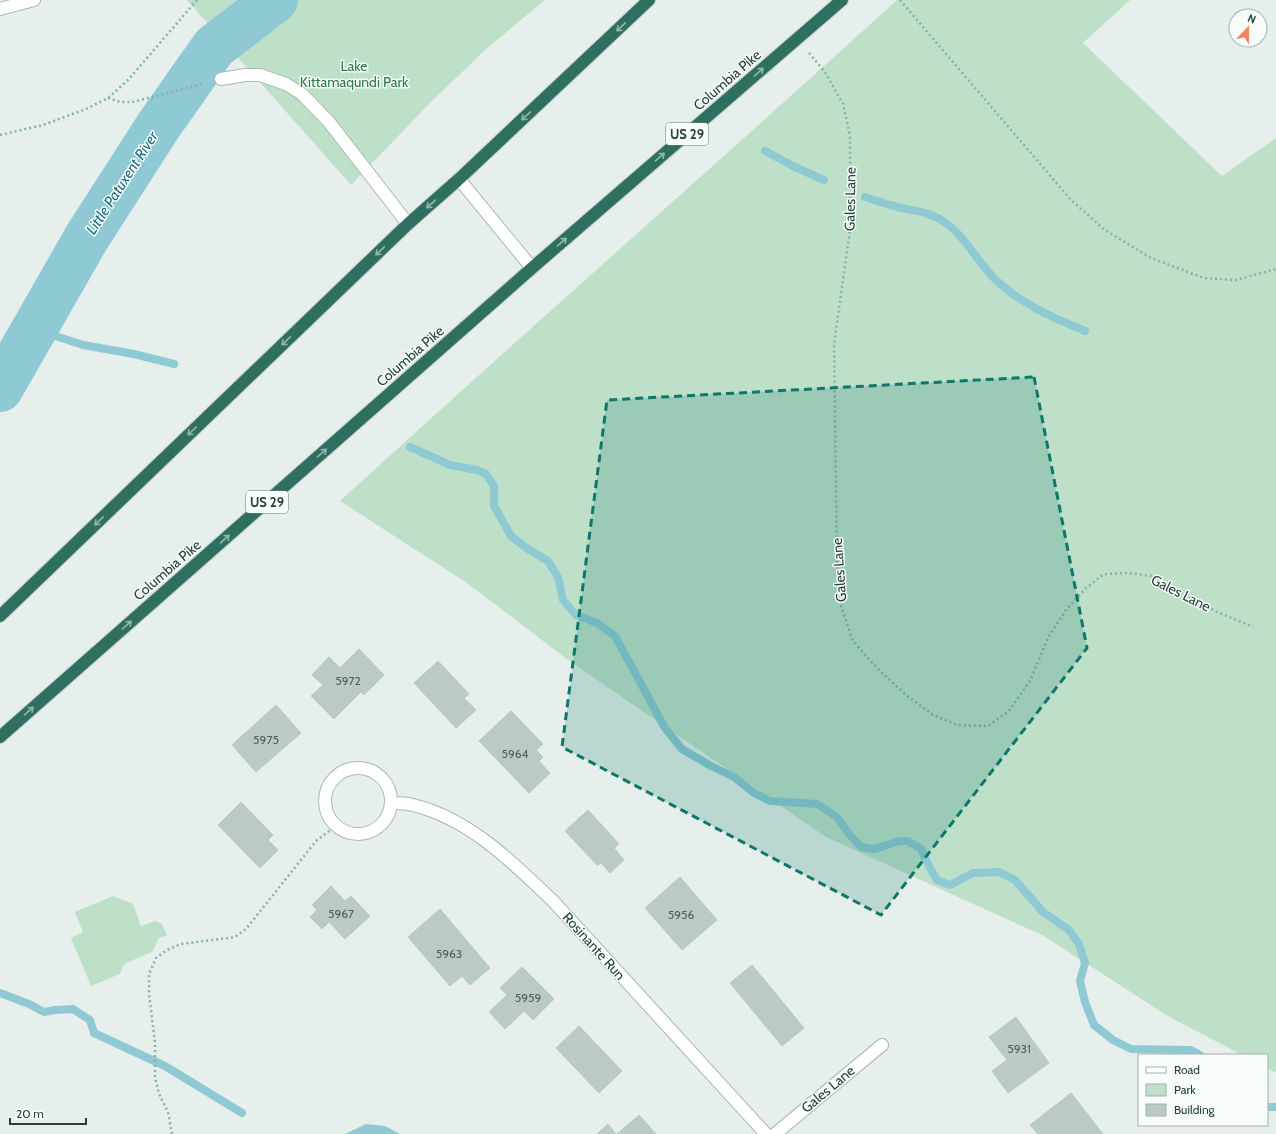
<svg xmlns="http://www.w3.org/2000/svg" width="1276" height="1134" viewBox="0 0 1276 1134" font-family="Cabin,sans-serif">
<style>
.green{fill:#bfe0c8}
.water{fill:#8ec9d4}
.lines{fill:none;stroke-linecap:round;stroke-linejoin:round}
.stream{stroke:#8ec9d4;stroke-width:8}
.river{stroke:#8ec9d4;stroke-width:46}
.building{fill:#bbcac4;stroke:#b8c9c2}
.service-casing{stroke:#a8b8b2;stroke-width:14}
.minor-casing{stroke:#a8b8b2;stroke-width:14}
.motorway-casing{stroke:#c2cac8;stroke-width:14}
.path{stroke:#86b3a5;stroke-width:2.5;stroke-dasharray:2 3;stroke-linecap:butt}
.service{stroke:#fff;stroke-width:12}
.minor{stroke:#fff;stroke-width:12}
.motorway{stroke:#2f6f62;stroke-width:12}
.oneway{stroke:#93b5ae}
.marked{fill:#0f766e;fill-opacity:0.2;stroke:#0f766e;stroke-width:3;stroke-dasharray:8 5;stroke-linejoin:round}
.labels{text-anchor:middle;dominant-baseline:central;stroke-width:3;stroke-linejoin:round;paint-order:stroke}
.number-label{font-size:12px;fill:#4a645c}
.shield{fill:#f7fbf9;stroke:#637a73;stroke-width:1}
.shield-label{font-size:13px;font-weight:bold;fill:#24423a}
.park-label{font-size:14px;fill:#2d7a4b;stroke:#f7fbf9}
.street-label{font-size:14px;fill:#24423a;stroke:#f7fbf9}
.water-label{font-size:15px;font-style:italic;fill:#1c6f80;stroke:#f7fbf9}
</style>
<rect width="100%" height="100%" fill="#e6efeb"/>
<!-- green -->
<path class="green" d="M187 0H545L485 50 430 103 351 185Z
M897 0H1130L1083 43 1222 176 1276 138V1073L1267 1068V1055H1242L1166 1015 1044 936 826 837 568 660 467 583 340 501C524 333 712 168 897 0Z
M113 896 133 904 141 926 155 921 162 924 167 935 159 938 152 952 124 964 120 974 91 986 71 938 83 932 75 912Z"/>
<!-- water -->
<path class="water" d="M366 1124 385 1126 400 1134H345Z"/>
<g class="lines">
<!-- stream -->
<path class="stream" d="M765 151 795 167 824 180
M865 197C875 200 884 204 894 206 910 211 929 211 943 221 966 236 978 264 998 282 1023 305 1054 318 1085 331
M34 329 83 345 134 354 174 364
M410 447 450 465 477 470 486 474 494 486V506L511 536 528 549 548 561 558 577 563 600 576 615 597 623 615 636 665 728 682 749 711 766 734 777 754 793 770 801 817 804 837 817 849 834 861 847 875 849 899 841H908L921 849 929 866 937 880 950 885 973 873 999 872 1015 880 1043 912 1069 930 1079 944 1085 963 1080 981 1085 1002 1094 1025 1113 1040 1131 1049 1191 1050 1200 1055
M0 993 29 1004 44 1012 55 1010 73 1009 90 1020 94 1033 165 1066 242 1113
M1267 1107H1276"/>
<!-- river -->
<path class="river" d="M0 389 87 237 159 125 214 47 275 0"/>
</g>
<!-- building -->
<path class="building" d="M359 649 384 675 364 695 361 692 334 719 311 696 323 685 312 675 329 657 340 668Z
M438 661 469 694 464 698 476 710 456 728 414 683Z
M276 705 301 733 256 772 232 745Z
M511 711 543 744 536 750 543 757 539 761 550 773 529 793 479 741Z
M241 802 273 835 268 840 278 850 260 868 218 825Z
M588 810 619 844 614 848 624 860 610 873 601 863 597 865 565 831Z
M680 877 717 920 682 950 645 908Z
M331 886 345 901 351 896 370 916 345 939 329 922 322 929 310 917 317 910 312 905Z
M440 909 490 968 470 985 462 976 450 986 408 937Z
M752 965 804 1028 782 1046 730 983Z
M522 967 554 999 533 1020 524 1011 505 1029 489 1012 507 995 500 988Z
M1016 1017 1049 1063 1008 1093 992 1071 1007 1060 989 1037Z
M579 1026 622 1071 599 1093 556 1048Z
M1071 1093 1103 1134H1038L1030 1125Z
M639 1115 656 1134H617Z
M608 1124 616 1134H597Z"/>
<g class="lines">
<!-- service casing -->
<g class="service-casing">
<path id="service" d="M0 9 34 0
M221 79 245 75H260L286 84 302 94 329 122 408 224
M459 179 532 268"/>
</g>
<!-- minor casing -->
<g class="minor-casing">
<path id="minor" d="M325 801a33 33 0 1 1 66 0a33 33 0 1 1-66 0Z
M391 803C398 803 406 803 413 805 470 819 512 862 553 901L766 1134
M775 1134 882 1045"/>
</g>
<!-- motorway casing -->
<g class="motorway-casing">
<path id="motorway" d="M0 616 408 224 459 179 649 0
M0 737 532 268 842 0"/>
</g>
<!-- path -->
<path class="path" d="M900 0 1071 200 1105 230 1151 258 1204 278 1236 280 1276 269
M809 53 825 72 843 104 850 136V210L851 223 834 344 837 560 840 603 853 641 877 668 905 694 933 715 957 725 988 726 1009 711 1030 681 1048 638 1066 610 1086 588 1104 574 1128 573 1152 576 1215 611 1253 627
M108 98 120 102H132L203 84
M0 135 43 125 86 109 108 98 128 80 197 0
M172 1134 168 1112 159 1094 155 1077V1043L149 994V974L156 958 167 950 181 944 235 937 246 929 316 841 336 826"/>
<!-- service -->
<use href="#service" class="service"/>
<!-- minor -->
<use href="#minor" class="minor"/>
<!-- motorway -->
<use href="#motorway" class="motorway"/>
</g>
<!-- one-way arrows -->
<defs><path id="oneway-shaft" d="M-6 0H5M1.5-3L5.5 0L1.5 3" fill="none" stroke-width="1.6" stroke-linecap="round" stroke-linejoin="round"/></defs>
<g class="oneway">
<use href="#oneway-shaft" transform="translate(621 27) rotate(137)"/>
<use href="#oneway-shaft" transform="translate(759 72) rotate(-41)"/>
<use href="#oneway-shaft" transform="translate(526 116) rotate(137)"/>
<use href="#oneway-shaft" transform="translate(660 157) rotate(-41)"/>
<use href="#oneway-shaft" transform="translate(431 204) rotate(139)"/>
<use href="#oneway-shaft" transform="translate(562 242) rotate(-41)"/>
<use href="#oneway-shaft" transform="translate(380 251) rotate(136)"/>
<use href="#oneway-shaft" transform="translate(286 341) rotate(136)"/>
<use href="#oneway-shaft" transform="translate(192 431) rotate(136)"/>
<use href="#oneway-shaft" transform="translate(322 453) rotate(-41)"/>
<use href="#oneway-shaft" transform="translate(99 521) rotate(136)"/>
<use href="#oneway-shaft" transform="translate(225 539) rotate(-41)"/>
<use href="#oneway-shaft" transform="translate(127 625) rotate(-41)"/>
<use href="#oneway-shaft" transform="translate(29 711) rotate(-41)"/>
</g>
<!-- marked area -->
<path class="marked" d="M1034 377 1087 648 881 915 562 747 607 400Z"/>
<g class="labels">
<!-- number labels -->
<g class="number-label">
<text x="348" y="680">5972</text>
<text x="266" y="739">5975</text>
<text x="515" y="753">5964</text>
<text x="341" y="913">5967</text>
<text x="681" y="914">5956</text>
<text x="449" y="953">5963</text>
<text x="528" y="997">5959</text>
<text x="1019" y="1048">5931</text>
</g>
<!-- shield labels -->
<g class="shield">
<rect x="666" y="123" width="42" height="22" rx="3"/>
<rect x="246" y="491" width="42" height="22" rx="3"/>
</g>
<g class="shield-label">
<text x="687" y="134">US 29</text>
<text x="267" y="502">US 29</text>
</g>
<!-- park labels -->
<g class="park-label">
<text x="354" y="66">Lake<tspan x="354" dy="16">Kittamaqundi Park</tspan></text>
</g>
<!-- street labels -->
<g class="street-label">
<text transform="translate(727 80) rotate(-41)">Columbia Pike</text>
<text transform="translate(850 199) rotate(-89)">Gales Lane</text>
<text transform="translate(410 356) rotate(-41)">Columbia Pike</text>
<text transform="translate(167 570) rotate(-41)">Columbia Pike</text>
<text transform="translate(839 570) rotate(-94)">Gales Lane</text>
<text transform="translate(1181 593) rotate(27)">Gales Lane</text>
<text transform="translate(594 946) rotate(48)">Rosinante Run</text>
<text transform="translate(828 1089) rotate(-40)">Gales Lane</text>
</g>
<!-- water labels -->
<g class="water-label">
<text transform="translate(122 183) rotate(-57)">Little Patuxent River</text>
</g>
</g>
<!-- legend -->
<rect x="1138" y="1054" width="130" height="72" fill="#f7fbf9" stroke="#a3b1ad"/>
<rect x="1146" y="1067" width="20" height="6" fill="#ffffff" stroke="#a3b1ad"/>
<text x="1174" y="1074" font-size="12" fill="#24423a">Road</text>
<rect x="1146" y="1084" width="20" height="12" fill="#bfe0c8" stroke="#a3b1ad"/>
<text x="1174" y="1094" font-size="12" fill="#24423a">Park</text>
<rect x="1146" y="1104" width="20" height="12" fill="#bbcac4" stroke="#a3b1ad"/>
<text x="1174" y="1114" font-size="12" fill="#24423a">Building</text>
<!-- north arrow -->
<g transform="translate(1248 28) rotate(22)"><circle r="19" fill="#f7fbf9" stroke="#a3b1ad"/>
<path d="M0-3L7 15L0 10L-7 15Z" fill="#f4845f"/>
<text y="-6" font-size="11" font-weight="bold" text-anchor="middle" fill="#24423a">N</text>
</g>
<!-- scale -->
<path d="M10 1118v6h76v-6" fill="none" stroke="#24423a" stroke-width="2"/>
<text x="16" y="1118" font-size="12" fill="#24423a" stroke="#f7fbf9" stroke-width="3" paint-order="stroke">20 m</text>
</svg>
